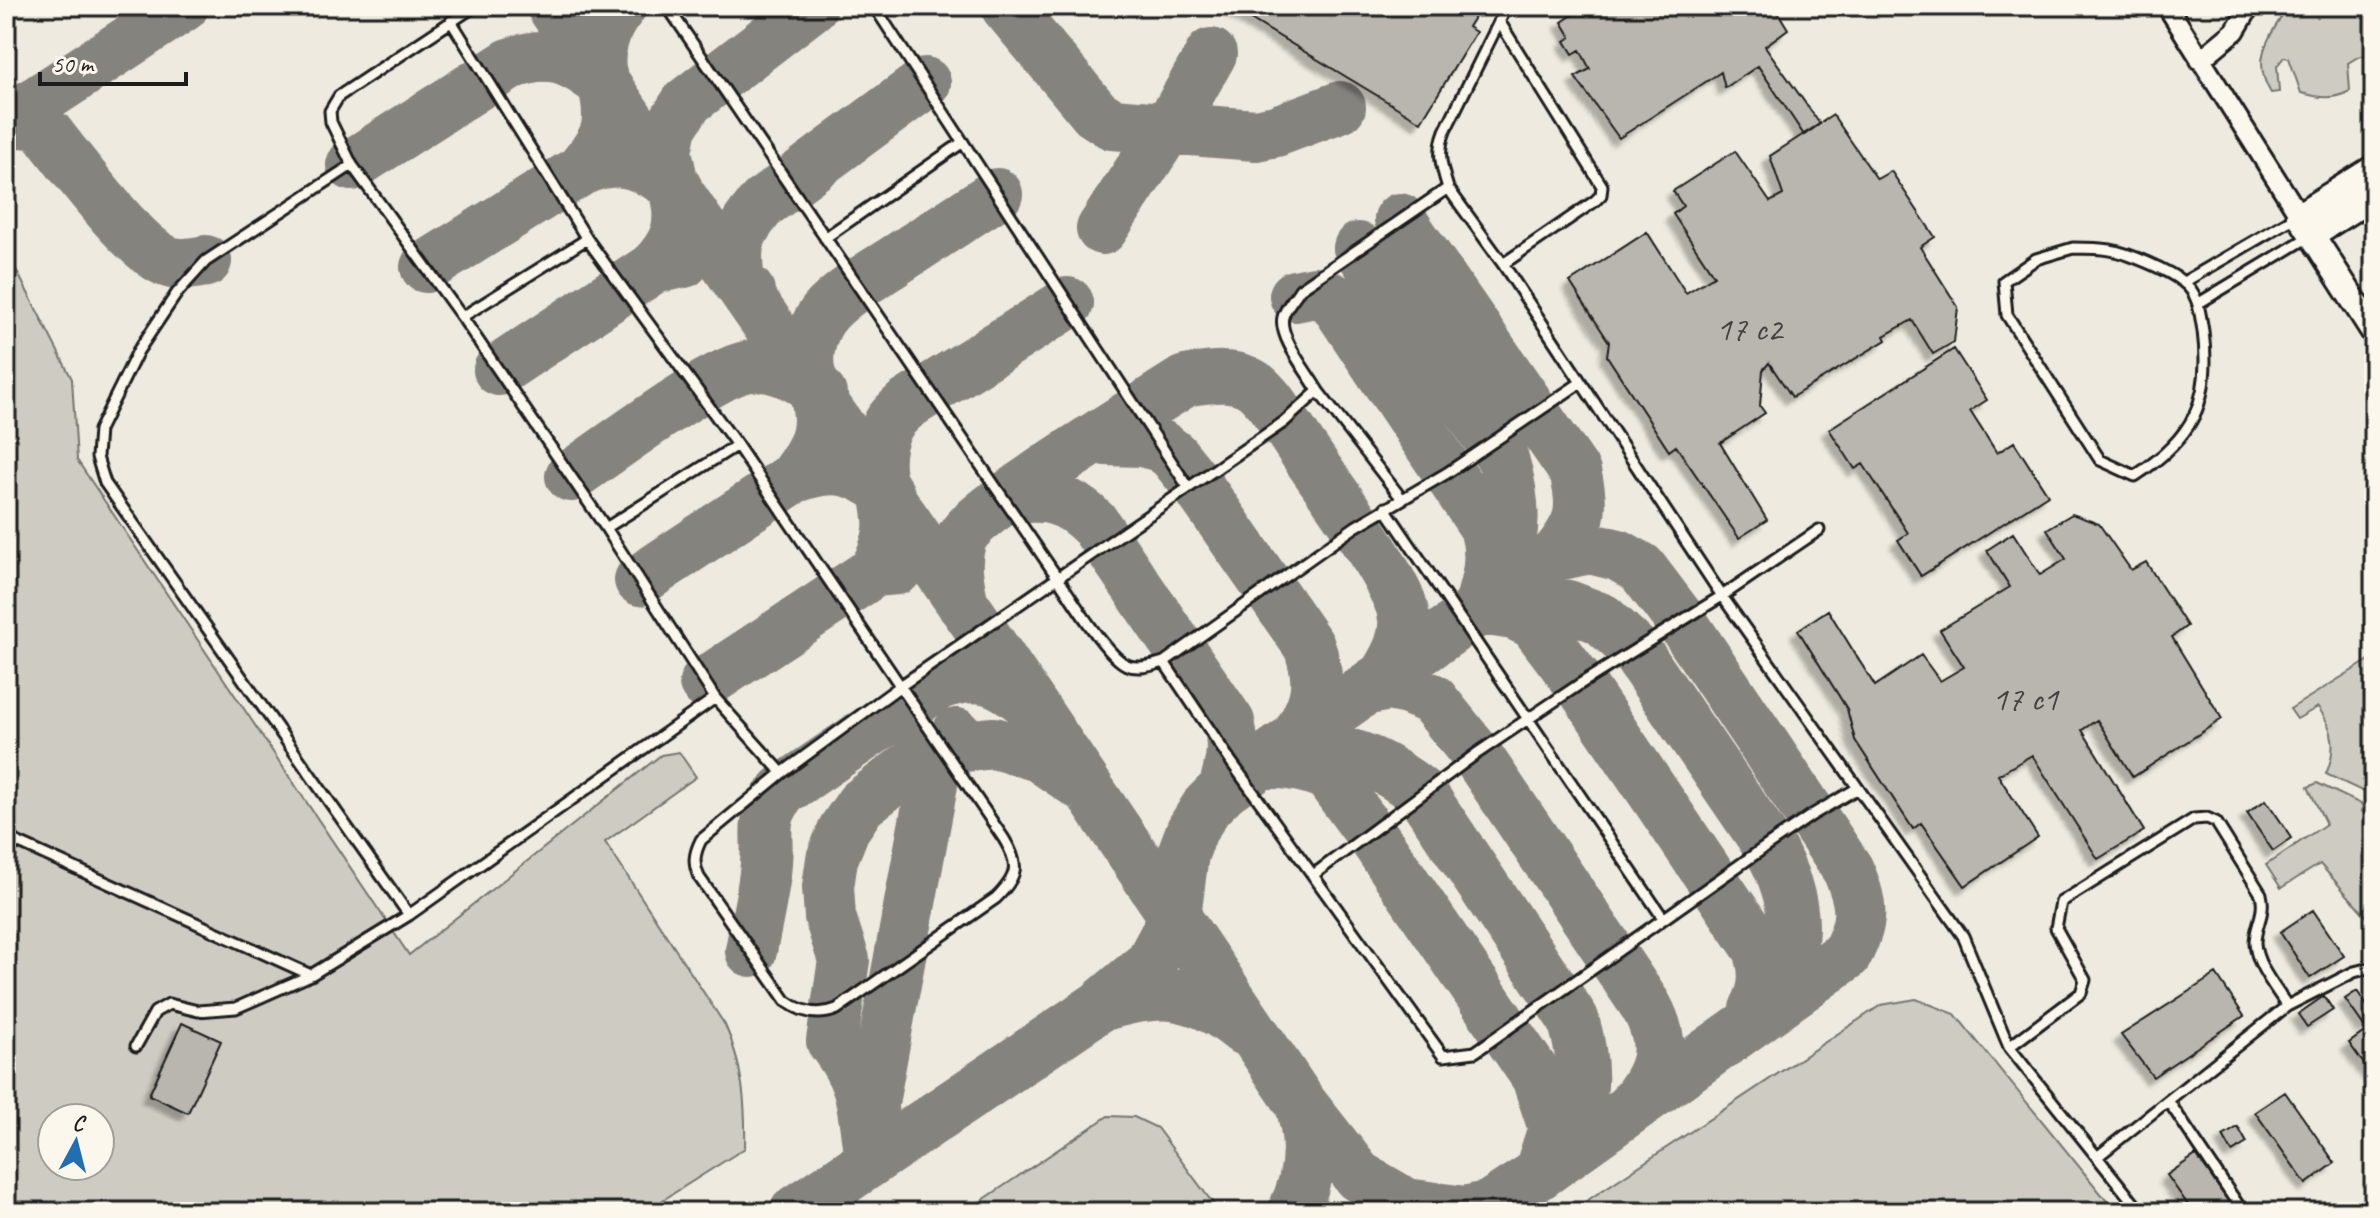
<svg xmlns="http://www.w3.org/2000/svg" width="2380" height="1218" viewBox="0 0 2380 1218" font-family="Caveat,sans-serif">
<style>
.green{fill:#ceccc2;stroke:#75746f;stroke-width:2;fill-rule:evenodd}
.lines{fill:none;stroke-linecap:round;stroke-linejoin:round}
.taxiway{stroke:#85837e;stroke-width:52}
.building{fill:#b9b6af;stroke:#1c1c1c;stroke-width:2;filter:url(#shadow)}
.lane-casing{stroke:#1c1c1c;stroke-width:15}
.street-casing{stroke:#1c1c1c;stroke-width:24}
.secondary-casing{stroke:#1c1c1c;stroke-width:30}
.lane{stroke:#fbf7ec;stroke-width:9}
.street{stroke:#fbf7ec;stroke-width:18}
.secondary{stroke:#fbf7ec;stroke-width:24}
.labels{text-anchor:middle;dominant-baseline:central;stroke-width:6;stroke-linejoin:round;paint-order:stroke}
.number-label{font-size:34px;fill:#434241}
</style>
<defs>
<filter id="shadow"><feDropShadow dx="-7" dy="7" stdDeviation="2" flood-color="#0004"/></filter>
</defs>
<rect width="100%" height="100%" fill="#eeeadf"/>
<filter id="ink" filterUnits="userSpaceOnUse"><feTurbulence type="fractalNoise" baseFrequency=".0125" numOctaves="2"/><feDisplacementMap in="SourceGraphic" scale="16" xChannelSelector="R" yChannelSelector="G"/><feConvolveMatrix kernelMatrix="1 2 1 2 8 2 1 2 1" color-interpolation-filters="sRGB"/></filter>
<g filter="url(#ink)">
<!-- green -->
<path class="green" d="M2288 6H2374V53L2358 57 2348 63 2350 91C2333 100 2320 98 2301 93L2289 58 2284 57 2277 66 2279 92 2271 93C2250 58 2270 37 2288 6Z
M6 250 72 379 77 460 409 955 661 755 679 752 696 777 605 842 725 1025C743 1065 746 1105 745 1148L644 1212H6ZM52 1118H100V1166H52Z
M2374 657V779L2368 794 2326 774C2337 748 2334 729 2318 707L2297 719 2290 709Z
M2317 783 2363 805 2361 811 2374 817V925L2320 864 2281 888 2266 865 2326 824 2308 787Z
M1916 999 1955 1014 2116 1212H1570L1881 1005Z
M1108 1116 1134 1117 1157 1128 1217 1209 1216 1212H965Z"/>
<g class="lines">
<!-- taxiway -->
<path class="taxiway" d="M552 6 739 283 981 630 1300 1102 1358 1176 1406 1204 1465 1212 1490 1206 1539 1174 1846 955C1864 921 1863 904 1848 870L1681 621 1641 568 1618 555 1590 548 1556 555 1224 789 1207 806 1192 830 1183 854 1175 917 1150 964 1100 1006 795 1212
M1006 6 1095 113 1112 124 1256 135 1276 131 1340 107
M610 91C589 67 603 27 621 6
M6 121 33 123 45 130C69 160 135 251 169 262 180 266 194 263 206 261
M6 122 183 6
M352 165 510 64C551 48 571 59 604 84 613 128 608 137 581 170
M677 189 673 185 666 151 671 127 687 102 812 6
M1400 219 1575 472C1585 510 1581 525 1556 555
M1102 229 1180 109 1211 54
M426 267 581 170C619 153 640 163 673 185 684 221 679 241 653 268
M749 291 739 283C734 243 737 234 763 203L925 83
M1295 296 1315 292 1332 298 1485 527C1494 557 1488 579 1479 608 1513 553 1522 523 1503 459L1359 248
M499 370 653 268 684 262
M821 394C799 372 808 330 828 309 847 290 871 276 893 262 928 239 962 217 997 194
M1105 440 1142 441 1161 446 1173 455 1195 482 1309 646C1323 684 1316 705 1296 738
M571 476C605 453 717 368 751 366 774 364 796 375 814 388 825 429 818 445 793 478
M889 495C874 478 877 444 888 425 892 417 900 411 906 405L1068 303
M1004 499C1045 494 1065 495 1095 525L1229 722C1235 747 1231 765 1224 789
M640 580 793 478C830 464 852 466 884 490 893 524 891 539 875 571
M1493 598 1537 599 1568 606 1602 619 1635 650 1768 845C1803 908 1800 948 1767 1011
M963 605C958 583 953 561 961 539 973 510 1149 405 1185 381 1208 377 1237 372 1256 387 1272 400 1292 434 1304 451 1335 497 1373 545 1397 595 1400 601 1403 611 1404 618 1406 639 1396 657 1385 675
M1482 609 1514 614 1534 623 1580 684 1759 949C1766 972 1766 988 1755 1009
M705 683 875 571 897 569
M1364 690 1389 685 1408 689 1432 699 1476 754 1646 1006C1668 1046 1660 1072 1632 1106
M1314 747C1357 752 1388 767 1422 794L1573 1019C1583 1053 1588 1094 1571 1128 1563 1144 1550 1159 1539 1174L1554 1128 1537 1077 1370 832 1328 775C1306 765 1286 762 1262 763L1290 751Z
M751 951C756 922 764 892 766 863 769 829 759 822 782 791L939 684C981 670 999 678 1032 706
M1101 1006C1160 988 1194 988 1243 1029
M870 1119 935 768 943 751 957 734
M867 1138C862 1094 859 1077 832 1041L844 960 830 917 828 887 832 859 844 829 861 804 927 754 963 746 994 743 1039 756 1080 784
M1293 1212C1311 1176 1312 1139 1300 1102"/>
</g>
<!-- building -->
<path class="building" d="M1229 6H1481L1468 27 1476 32 1421 122Z
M1586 6H1774L1788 29 1765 46 1820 124 1804 135 1758 66 1725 88 1721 72 1619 138 1575 77 1590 69 1580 50 1573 54 1565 41 1571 37 1562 22Z
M1833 115 1877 179 1891 171 1935 237 1920 247 1958 307 1954 342 1933 354 1912 320 1884 336 1886 340 1792 397 1769 363 1763 370 1760 406 1765 413 1720 443 1767 520 1739 538 1676 446 1669 451 1607 356 1609 342 1570 282 1647 232 1686 293 1714 276 1673 214 1683 206 1673 191 1735 151 1770 202 1783 195 1770 156Z
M1954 349 1987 400 1970 411 1997 453 2014 442 2048 495 1921 576 1898 540 1908 533 1863 464 1855 469 1829 429Z
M2072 514 2099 524 2131 570 2146 562 2187 626 2172 637 2222 719 2133 777 2097 720 2082 730 2144 831 2098 859 2032 755 1998 775 2038 837 1965 886 1921 823 1913 829 1855 740 1847 709 1798 630 1828 610 1875 686 1921 655 1940 681 1964 667 1940 630 2010 587 1987 550 2013 533 2040 575 2066 559 2047 529Z
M2266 800 2292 838 2273 851 2247 813Z
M2313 910 2344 956 2310 978 2280 932Z
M2216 974 2244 1016 2153 1077 2121 1035Z
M2357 991 2374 1016V1019L2364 1026 2345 999Z
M2324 996 2333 1010 2307 1027 2298 1014Z
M182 1023 221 1041 188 1113 149 1095Z
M2374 1025V1078L2349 1043Z
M2285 1092 2335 1163 2306 1184 2255 1112Z
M2238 1127 2247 1143 2232 1152 2223 1136Z
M2196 1155 2232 1206 2223 1212H2193L2167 1175Z"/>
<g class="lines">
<!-- lane casing -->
<g class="lane-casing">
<path id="lane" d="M475 6 339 96 330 111 331 122 352 165 462 317 606 528 715 698 782 773 899 687 1284 422 1318 391C1308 373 1278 337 1283 317 1286 306 1294 299 1300 289L1448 188 1503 264 1722 596 1858 788
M667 6 1057 577C1071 597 1107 657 1127 665 1138 670 1153 665 1164 662L1232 763 1443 1056 1475 1052 1768 845 1812 815 1858 788 1963 936 2009 1047 2141 1212
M874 6 1188 487
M451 21 587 239 737 445 1004 839C1020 865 1018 876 996 898L837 1009C818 1017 801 1012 786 1001L699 877C693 863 694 854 701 840L782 773
M1499 21 1602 186 1601 195 1595 201 1503 264
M352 165 206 261 177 293 138 351 99 430 97 457 105 483 409 915
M1448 188C1441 166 1437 152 1445 131L1507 6
M825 238 963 142
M2073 248C2085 248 2098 248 2110 250 2128 253 2168 270 2183 282 2199 293 2200 314 2203 331 2212 401 2193 438 2135 476L2100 460 2007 315 2004 281 2036 259Z
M2184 282 2299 215
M2199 303 2312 235
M462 317 587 239
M1318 391 1402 499
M1385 508 1663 918
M606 528 737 445
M1164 662 1355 527 1447 473 1580 383
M6 837 311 975
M1313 875 1476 754 1580 684 1722 596 1819 530
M136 1046 155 1012 169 1004 198 1011 236 1008 311 975 409 915 715 698
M2009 1047 2081 993 2085 980 2056 928 2061 902 2194 819 2207 818 2216 822 2261 894C2266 914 2255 925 2255 943 2256 965 2276 988 2287 1006
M2169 1102 2243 1212
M2097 1157 2287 1006 2354 972 2374 967
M1331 1208 1334 1212"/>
</g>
<!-- street casing -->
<g class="street-casing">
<path id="street" d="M2167 6 2299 215
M2200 60 2235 31 2250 6"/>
</g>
<!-- secondary casing -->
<g class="secondary-casing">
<path id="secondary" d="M2374 168 2299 215 2374 332
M2312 235 2374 196"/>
</g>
<!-- lane -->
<use href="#lane" class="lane"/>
<!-- street -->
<use href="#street" class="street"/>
<!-- secondary -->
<use href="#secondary" class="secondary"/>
</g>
</g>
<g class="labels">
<!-- number labels -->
<g class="number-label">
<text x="1749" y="328">17 с2</text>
<text x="2025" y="698">17 с1</text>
</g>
</g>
<!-- margin -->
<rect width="2380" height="1218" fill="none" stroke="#fbf7ec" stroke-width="32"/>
<rect x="16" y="16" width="2348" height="1186" fill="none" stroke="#1c1c1c" stroke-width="3" filter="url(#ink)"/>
<!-- north arrow -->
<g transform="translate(76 1142) rotate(7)"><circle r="38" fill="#fbf7ec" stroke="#a29f99" stroke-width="2"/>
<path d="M0-6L14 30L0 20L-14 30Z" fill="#1f6fb2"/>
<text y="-12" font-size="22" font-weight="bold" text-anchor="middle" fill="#1c1c1c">С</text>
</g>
<!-- scale -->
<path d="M40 72v12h146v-12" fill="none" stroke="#1c1c1c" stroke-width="4"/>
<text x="52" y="72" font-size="24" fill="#1c1c1c" stroke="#fbf7ec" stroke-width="6" paint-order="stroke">50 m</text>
</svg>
